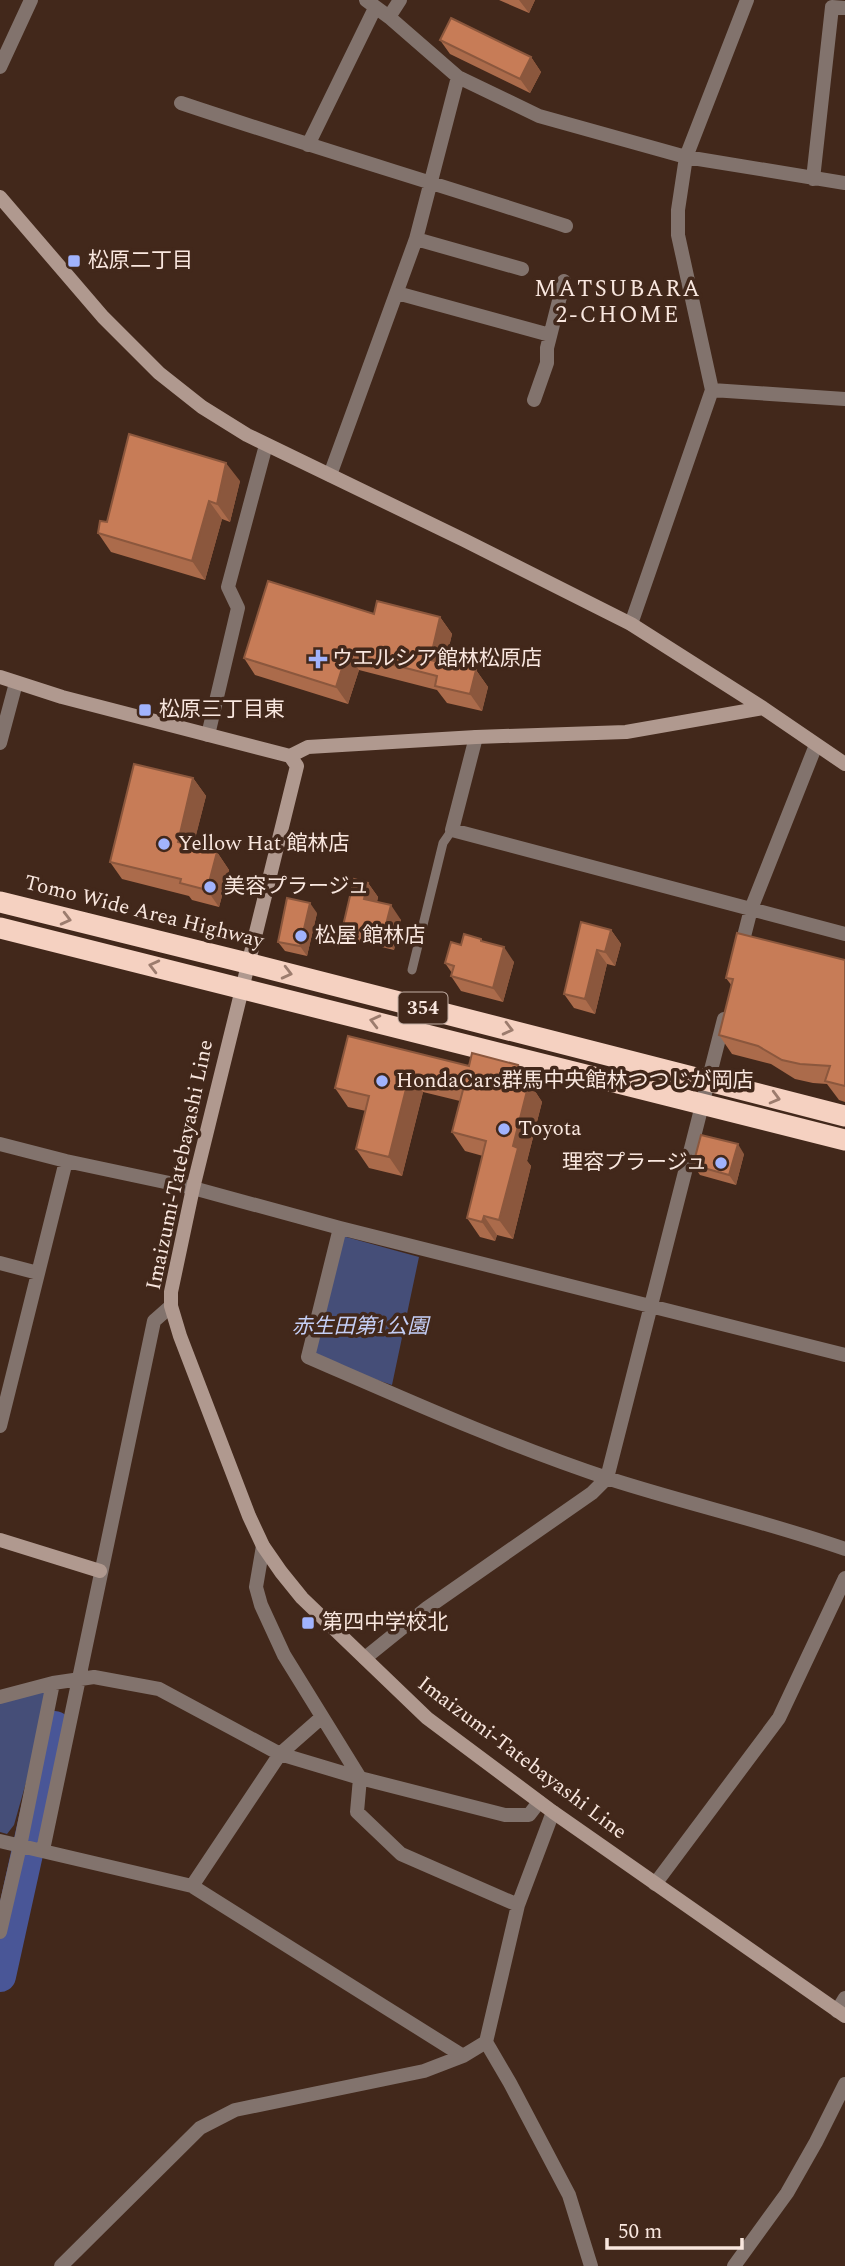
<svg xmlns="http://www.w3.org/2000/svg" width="845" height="2266" viewBox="0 0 845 2266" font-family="Spectral,'Noto Sans JP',serif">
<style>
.green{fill:#454e78}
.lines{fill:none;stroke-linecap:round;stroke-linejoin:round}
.river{stroke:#495697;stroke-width:32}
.lane{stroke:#82736d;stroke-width:9}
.street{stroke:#82736d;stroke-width:14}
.secondary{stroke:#b0998f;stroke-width:14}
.highway{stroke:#f5d1c1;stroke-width:21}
.wall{fill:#ab6b4b}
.shaded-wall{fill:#8b573d}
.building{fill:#c77c57;stroke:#8b573d;stroke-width:2}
.oneway{stroke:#9c7c6e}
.poi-dot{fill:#a1b3fd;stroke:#42281b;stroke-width:2.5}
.labels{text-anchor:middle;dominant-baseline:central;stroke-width:7;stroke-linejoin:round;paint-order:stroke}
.shield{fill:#42281b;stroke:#c2aea4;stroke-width:2}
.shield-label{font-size:19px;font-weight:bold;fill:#f9e7df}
.poi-label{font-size:21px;fill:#f9e7df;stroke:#42281b;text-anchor:start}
.street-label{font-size:21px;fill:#f9e7df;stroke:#42281b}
.park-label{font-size:21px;font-style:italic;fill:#c5cff6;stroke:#42281b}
.neighbourhood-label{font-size:23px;letter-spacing:2px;fill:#f9e7df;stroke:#42281b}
</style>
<rect width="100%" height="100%" fill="#42281b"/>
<!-- green -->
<path class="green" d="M339 1235 419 1257 392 1385 308 1357Z
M53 1687 14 1825 7 1834 0 1832V1698Z"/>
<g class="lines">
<!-- river -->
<path class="river" d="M0 1976 55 1727"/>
<!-- lane -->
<path class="lane" d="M412 970 443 843 452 830"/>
<!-- street -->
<path class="street" d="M366 0 389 17 458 77 539 116 686 157 845 183
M389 17 400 0
M0 67 31 0
M181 103C309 146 438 184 566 226
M308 145 375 8
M813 179 832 7 845 8
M416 239 522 269
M397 293 550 335
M712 390 845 399
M534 400 547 363V348L564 281
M330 475 416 239 458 77
M631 624 712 390 678 235V210L686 157 747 0
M208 735 238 608 228 587 266 445
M476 737 452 830 845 934
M0 743 16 683
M740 952 751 909 816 745
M0 1144 66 1161 193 1188 340 1228 845 1355
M340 1228 308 1357C407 1400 507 1445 610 1479 688 1504 768 1522 845 1549
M0 1263 38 1273
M0 1426 66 1161
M263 1546 256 1587 261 1605 284 1655 360 1778 505 1815H529L539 1802
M365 1658 427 1608 592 1493 607 1478 724 1019
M0 1697 53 1683 94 1677 159 1689 280 1754 322 1717
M0 1841 192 1886 463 2056
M43 1850 154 1321 171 1306
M655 1884 779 1718 845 1578
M192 1886 280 1754 360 1778 357 1812 401 1854 518 1905
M0 1932 20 1846 53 1683
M837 2011 845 1998
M486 2042 510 2083 569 2195 591 2266
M61 2266 200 2128 235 2110 424 2071 463 2056 486 2042 518 1905 553 1812
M734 2266 787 2193 816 2142 845 2084"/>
<!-- secondary -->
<path class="secondary" d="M0 197 103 317 159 373 202 407 247 435 464 540 631 624 763 708 845 764
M0 677 62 697 290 756 297 766 193 1188 171 1292V1306L180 1336 249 1516 263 1546 281 1572 302 1598 427 1718 553 1812 845 2016
M290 756 308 747 476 737 626 732 763 708
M0 1540 100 1571"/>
<!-- highway -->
<path class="highway" d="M0 902 247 963 845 1116
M0 928 845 1140"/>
</g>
<!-- wall -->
<path class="wall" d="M499 0H535L529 13Z
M440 40 531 57 541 72 530 93 450 54Z
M240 481 230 522 222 519 205 580 111 552 98 533 107 522Z
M374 614 440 617 452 634 445 663 476 670 488 687 482 711 447 703 437 690 359 670 348 704 255 675 244 658Z
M193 778 206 796 193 846 217 852 229 870 219 907 192 900 189 896 122 879 110 862Z
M368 883 378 897 377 902 401 920 394 950 353 940 343 926Z
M317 913 307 956 285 951 278 942Z
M611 930 621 944 615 966 607 964 595 1014 574 1008 564 994Z
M483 941 514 962 503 1002 461 991 451 976 452 973 445 963 461 945Z
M845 960V1102L839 1100 827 1084 813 1083 795 1079 771 1064 732 1054 719 1035 732 986 726 978Z
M348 1036 469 1066 518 1065 542 1102 527 1161 531 1166 513 1239 497 1235 495 1241 480 1237 467 1218 483 1156 465 1151 452 1132 460 1101 423 1092 402 1176 369 1168 356 1149 366 1111 348 1107 335 1088Z
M744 1154 736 1185 700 1175 693 1165Z"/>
<!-- shaded-wall -->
<path class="shaded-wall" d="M519 0H535L529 13Z
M531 57 541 72 530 93 520 79Z
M226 463 240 481 230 522 217 504Z
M209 501 222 519 205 580 192 561Z
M440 617 452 634 442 677 430 660Z
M347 653 359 670 348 704 336 687Z
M476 670 488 687 482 711 470 694Z
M193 778 206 796 190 859 178 842Z
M217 852 229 870 219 907 207 890Z
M368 883 378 897 374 913 364 899Z
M310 903 317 913 307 956 300 946Z
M391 905 401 920 394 950 383 936Z
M611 930 621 944 615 966 605 952Z
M504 947 514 962 503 1002 493 988Z
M597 950 607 964 595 1014 585 999Z
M518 1065 542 1102 527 1161 531 1166 513 1239 499 1220 513 1146 514 1079Z
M410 1073 423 1092 402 1176 389 1157Z
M738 1144 744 1154 736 1185 729 1175Z
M484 1216 497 1235 495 1241 482 1222Z"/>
<!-- building -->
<path class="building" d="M451 18 531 57 520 79 440 40Z
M129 434 226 463 217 504 209 501 192 561 98 533 100 521 107 522Z
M268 581 374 614 377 601 440 617 430 660 476 670 470 694 435 686 437 676 347 653 336 687 244 658Z
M134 764 193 778 178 842 217 852 207 890 180 883 181 879 110 862Z
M354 879 368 883 364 899 391 905 383 936 343 926Z
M287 898 310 903 300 946 278 942Z
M581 922 611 930 605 952 597 950 585 999 564 994Z
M737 933 845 960V1086L825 1081 830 1066 800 1064 782 1060 758 1046 719 1035 733 979 726 978Z
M464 934 481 939V941L504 947 493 988 451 976 454 966 445 963 451 942 461 945Z
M348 1036 469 1066 472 1053 518 1065 514 1079 529 1083 513 1146 518 1148 499 1220 484 1216 482 1222 467 1218 486 1141 452 1132 464 1086 410 1073 389 1157 356 1149 369 1096 335 1088Z
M701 1135 738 1144 729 1175 693 1165Z"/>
<!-- one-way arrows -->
<defs><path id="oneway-chevron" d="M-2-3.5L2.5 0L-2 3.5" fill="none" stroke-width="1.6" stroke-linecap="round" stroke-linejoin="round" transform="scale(1.75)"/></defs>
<g class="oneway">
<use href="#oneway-chevron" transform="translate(66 919) rotate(14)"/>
<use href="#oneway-chevron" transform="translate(154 966) rotate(-166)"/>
<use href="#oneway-chevron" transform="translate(287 973) rotate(14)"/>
<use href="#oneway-chevron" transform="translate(375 1021) rotate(-166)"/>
<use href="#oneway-chevron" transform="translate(508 1029) rotate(14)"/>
<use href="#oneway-chevron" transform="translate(775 1098) rotate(15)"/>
</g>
<!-- markers -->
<g class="poi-dot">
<rect x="67" y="254" width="14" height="14" rx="3.5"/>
<path d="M314.5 648.5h7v7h7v7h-7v7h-7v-7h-7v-7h7z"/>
<rect x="138" y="703" width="14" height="14" rx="3.5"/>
<circle cx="164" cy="844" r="7"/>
<circle cx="210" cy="887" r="7"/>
<circle cx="301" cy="936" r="7"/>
<circle cx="382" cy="1081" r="7"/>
<circle cx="504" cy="1129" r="7"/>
<circle cx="721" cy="1163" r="7"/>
<rect x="301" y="1616" width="14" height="14" rx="3.5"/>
</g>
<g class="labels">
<!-- shield labels -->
<rect class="shield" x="398.5" y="992.5" width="49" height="31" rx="5"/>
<g class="shield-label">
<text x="423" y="1008">354</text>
</g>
<!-- poi labels -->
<g class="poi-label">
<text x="88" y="261">松原二丁目</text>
<text x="332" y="659">ウエルシア館林松原店</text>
<text x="159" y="710">松原三丁目東</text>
<text x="178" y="844">Yellow Hat 館林店</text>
<text x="224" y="887">美容プラージュ</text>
<text x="315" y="936">松屋 館林店</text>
<text x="396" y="1081">HondaCars群馬中央館林つつじが岡店</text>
<text x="518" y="1129">Toyota</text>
<text x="707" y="1163" text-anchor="end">理容プラージュ</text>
<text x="322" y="1623">第四中学校北</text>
</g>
<!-- street labels -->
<g class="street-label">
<text transform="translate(144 912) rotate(14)">Tomo Wide Area Highway</text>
<text transform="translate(180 1165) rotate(-78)">Imaizumi-Tatebayashi Line</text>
<text transform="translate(522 1758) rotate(37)">Imaizumi-Tatebayashi Line</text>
</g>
<!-- park labels -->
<g class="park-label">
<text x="360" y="1327">赤生田第1公園</text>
</g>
<!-- neighbourhood labels -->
<g class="neighbourhood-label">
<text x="618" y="289">MATSUBARA<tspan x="618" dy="26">2-CHOME</tspan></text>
</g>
</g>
<!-- scale -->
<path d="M607 2238v10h135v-10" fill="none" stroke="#f9e7df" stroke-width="3.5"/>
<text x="618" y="2238" font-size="21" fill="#f9e7df" stroke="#42281b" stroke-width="5" paint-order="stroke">50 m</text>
</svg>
